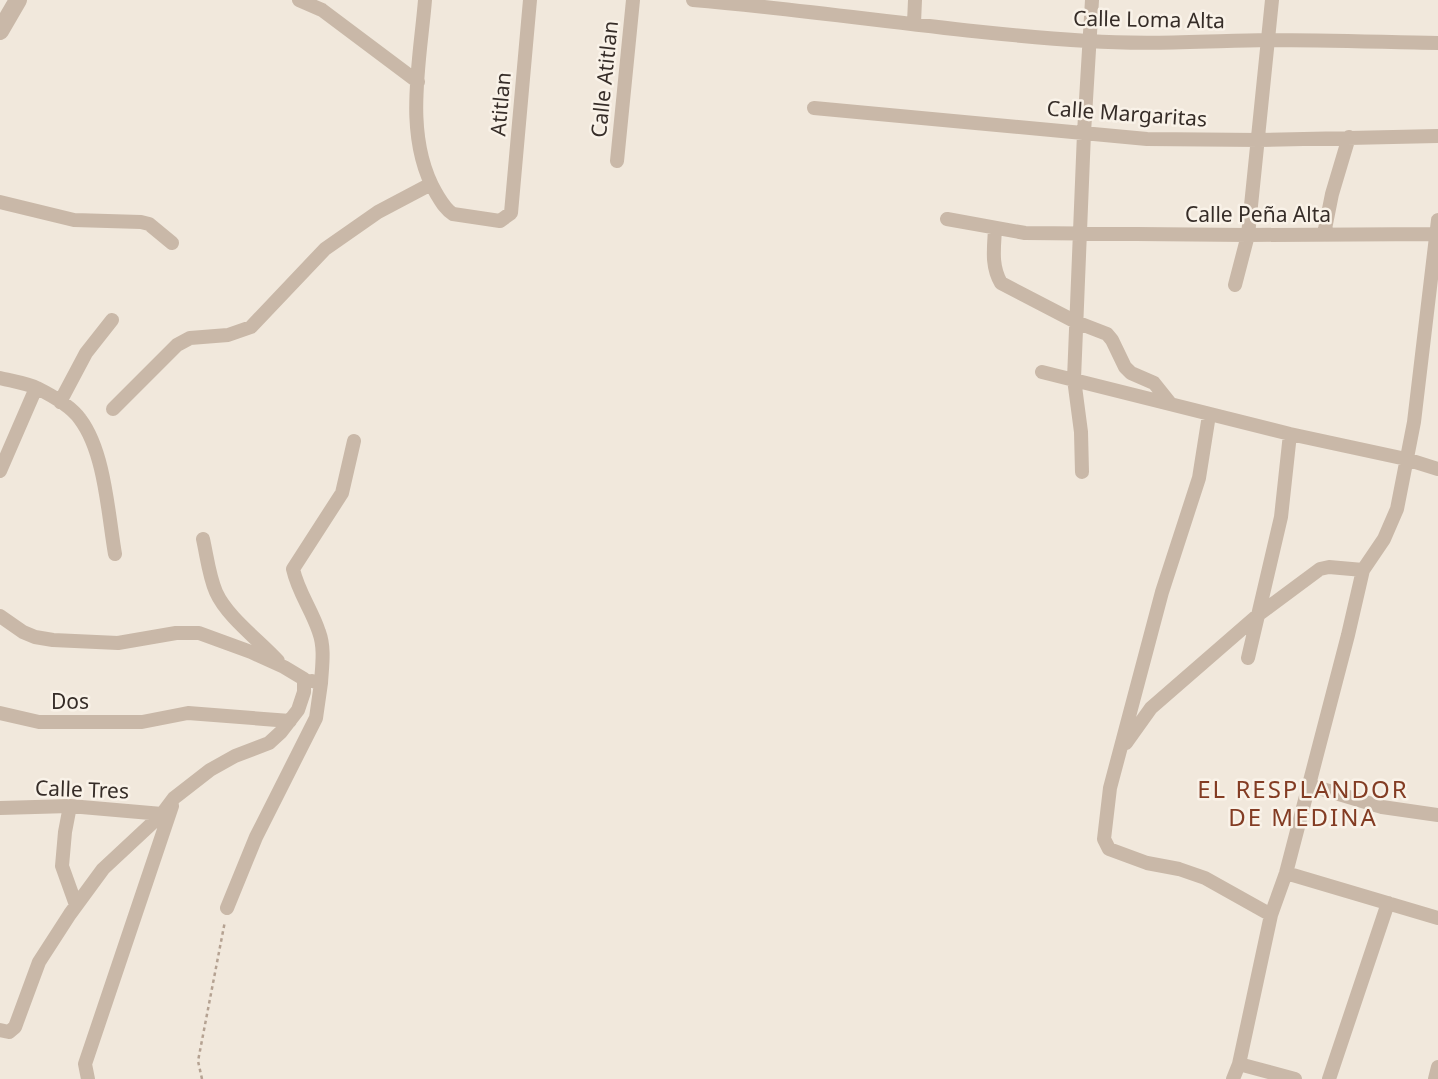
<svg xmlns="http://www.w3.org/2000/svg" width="1438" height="1079" viewBox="0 0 1438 1079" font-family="'Noto Sans',sans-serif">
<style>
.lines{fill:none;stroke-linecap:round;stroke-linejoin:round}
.path{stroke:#b5a292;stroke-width:2.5;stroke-dasharray:3.5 3.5;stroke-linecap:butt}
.minor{stroke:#c9b8a8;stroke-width:14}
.tertiary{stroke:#c9b8a8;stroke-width:18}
.labels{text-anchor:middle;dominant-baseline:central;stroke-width:5;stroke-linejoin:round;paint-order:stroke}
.street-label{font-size:21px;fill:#362d28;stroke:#f9f2e8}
.quarter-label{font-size:24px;letter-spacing:2px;fill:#833c23;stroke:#f9f2e8}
</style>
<rect width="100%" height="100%" fill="#f1e8dc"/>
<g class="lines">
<!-- path -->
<path class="path" d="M202 1079 198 1061 225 921"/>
<!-- minor -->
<path class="minor" d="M299 0 322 10 418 82
M425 0C420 62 403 136 436 193 441 201 445 209 453 214L500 221 511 213 530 0
M693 0C825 11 956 33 1088 41 1149 45 1208 41 1268 40 1325 40 1382 42 1438 43
M914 23 915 0
M814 108 1147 139 1259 140 1438 136
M617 161 633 0
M0 202 74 220 141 222 149 224 172 243
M947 219 1025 233 1248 235 1437 234
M995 229C994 248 991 266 1001 283L1076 322 1107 334 1112 340 1125 367 1131 373 1154 383 1170 403
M1324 234 1332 194 1349 137
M1235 285 1248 235 1272 0
M1042 372 1290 434 1406 459 1438 469
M0 378C12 381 26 383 37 388 51 395 71 406 80 419 105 452 108 514 115 554
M60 402 86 353 112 320
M113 409 177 345 190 338 228 335 251 327 325 249 378 212 431 184
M1209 415 1199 478 1162 592 1110 788 1104 839 1109 849 1147 863 1179 869 1205 878 1271 915
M0 471 36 388
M1082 472 1081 432 1074 379 1084 133 1092 0
M203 539C207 557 209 576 216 592 227 617 260 641 278 661
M0 616 23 632 35 637 53 640 118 643 176 633H199L251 652 284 667 304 679V692L298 710 281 732 269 743 235 756 210 770 174 798 162 814 103 869 70 914 39 962 15 1027 9 1032 0 1030
M1248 658 1281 517 1290 434
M321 683C322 666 325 648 319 632 312 610 298 592 293 569L342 493 354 441
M0 713 39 722H142L188 713 290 721
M1126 743 1151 708 1258 615 1320 569 1329 567 1363 570
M1309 785 1382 807 1438 815
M70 806 65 832 62 866 76 905
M0 808 70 806 162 814
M1286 873 1438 918
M227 908 256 837 316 718 321 683 312 681
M1239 1064 1295 1079
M88 1079 85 1064 172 806
M1233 1079 1239 1064 1271 915 1286 873 1348 635 1363 570 1384 539 1397 509 1414 422 1438 220
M1329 1079 1388 903
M1435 1079 1438 1067"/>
<!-- tertiary -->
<path class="tertiary" d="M0 31 18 0"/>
</g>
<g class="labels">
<!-- street labels -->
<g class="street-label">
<text transform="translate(1149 19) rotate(1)">Calle Loma Alta</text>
<text transform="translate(604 79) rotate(-84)">Calle Atitlan</text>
<text transform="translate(500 104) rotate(-85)">Atitlan</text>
<text transform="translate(1127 113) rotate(4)">Calle Margaritas</text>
<text x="1258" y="214">Calle Peña Alta</text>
<text x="70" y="701">Dos</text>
<text transform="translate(82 789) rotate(2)">Calle Tres</text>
</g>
<!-- quarter labels -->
<g class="quarter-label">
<text x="1303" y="788">EL RESPLANDOR<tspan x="1303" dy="28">DE MEDINA</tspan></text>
</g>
</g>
</svg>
